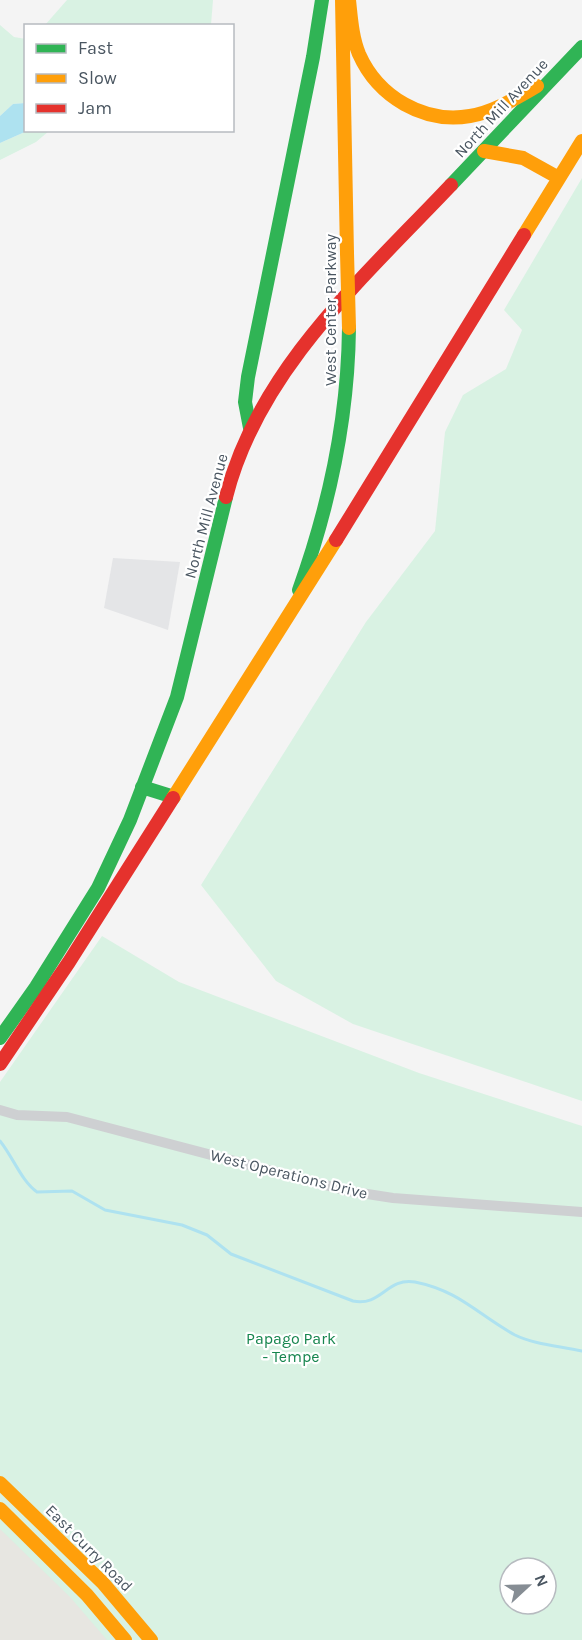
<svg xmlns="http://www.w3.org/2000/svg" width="582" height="1640" viewBox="0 0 582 1640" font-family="Karla,sans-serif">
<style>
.airport{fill:#e4e5e7}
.green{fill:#d9f2e3;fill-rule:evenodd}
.sand{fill:#e7e6e1}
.water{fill:#aee2f0}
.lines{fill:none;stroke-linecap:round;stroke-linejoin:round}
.stream{stroke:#aee2f0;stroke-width:3}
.street{stroke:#ced0d2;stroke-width:10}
.fast{stroke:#30b455;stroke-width:14}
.slow{stroke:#ff9f0a;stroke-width:14}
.jam{stroke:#e5322d;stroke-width:14}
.slow-bridge{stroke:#ff9f0a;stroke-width:14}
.labels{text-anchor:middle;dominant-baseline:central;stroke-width:4.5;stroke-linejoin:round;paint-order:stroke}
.street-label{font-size:16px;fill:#4a5661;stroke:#fff}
.park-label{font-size:16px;fill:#17864f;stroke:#fff}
</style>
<rect width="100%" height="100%" fill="#f4f4f4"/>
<!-- airport -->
<path class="airport" d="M113 558 180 562 168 630 104 608Z"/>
<!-- green -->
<path class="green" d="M67 0H213L211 25H45Z
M0 25 14 37 26 39 25 103 13 104 0 116Z
M27 131H49L36 142 0 160V143Z
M582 178V1101L353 1024 276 981 201 885 366 622 435 531 445 432 463 395 506 369 522 330 504 310Z
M102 936 179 982 419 1073 582 1126V1640H0V1082ZM510 1568H546V1604H510Z"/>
<!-- sand -->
<path class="sand" d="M0 1529 70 1597 107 1640H0Z"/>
<!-- water -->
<path class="water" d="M25 103 27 131 0 143V116L13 104Z"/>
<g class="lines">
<!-- stream -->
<path class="stream" d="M0 1141C13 1157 22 1182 37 1192L72 1191 105 1210 182 1225 207 1235 231 1254 353 1301C381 1307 387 1277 415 1282 460 1291 478 1315 515 1335 535 1345 561 1346 582 1351"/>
<!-- street -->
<path class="street" d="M0 1110 17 1115 67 1117 348 1191 393 1198 582 1212"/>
<!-- fast -->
<path class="fast" d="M451 185 582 47
M250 428 245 402 248 377 313 57 322 0
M299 590C330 504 348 419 349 328
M142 787 174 797
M0 1038 36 987 98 888 130 820 177 697 226 497"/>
<!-- slow -->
<path class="slow" d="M342 0 347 253
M349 0C351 18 352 37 359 54 378 97 424 124 470 116 494 112 516 98 537 86
M484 151 523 158 559 178
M524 235 582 141
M173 798 336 540
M0 1483 103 1583 151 1640
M0 1509 87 1595 125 1640"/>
<!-- jam -->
<path class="jam" d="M226 497C258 370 364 277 451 185
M336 540 524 235
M0 1064 69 962 173 798"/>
<!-- slow-bridge -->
<path class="slow-bridge" d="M347 253 349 328"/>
</g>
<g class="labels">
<!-- street labels -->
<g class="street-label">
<text transform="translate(501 108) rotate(-47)">North Mill Avenue</text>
<text transform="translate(330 310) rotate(-90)">West Center Parkway</text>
<text transform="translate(206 516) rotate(-75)">North Mill Avenue</text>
<text transform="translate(289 1174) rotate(14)">West Operations Drive</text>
<text transform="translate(89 1548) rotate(45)">East Curry Road</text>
</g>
<!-- park labels -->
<g class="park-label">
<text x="291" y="1338">Papago Park<tspan x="291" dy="18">- Tempe</tspan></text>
</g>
</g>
<!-- legend -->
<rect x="24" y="24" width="210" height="108" fill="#ffffff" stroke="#b7bbc0" stroke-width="1.5"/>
<rect x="36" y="44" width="30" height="9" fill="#30b455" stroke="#b7bbc0" stroke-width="1.5"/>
<text x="78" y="54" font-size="18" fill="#4a5661">Fast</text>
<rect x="36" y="74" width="30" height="9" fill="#ff9f0a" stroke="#b7bbc0" stroke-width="1.5"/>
<text x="78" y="84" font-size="18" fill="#4a5661">Slow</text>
<rect x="36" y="104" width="30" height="9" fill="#e5322d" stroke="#b7bbc0" stroke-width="1.5"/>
<text x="78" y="114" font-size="18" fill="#4a5661">Jam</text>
<!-- north arrow -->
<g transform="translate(528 1586) rotate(68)"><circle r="28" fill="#ffffff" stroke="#b7bbc0" stroke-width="1.5"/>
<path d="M0-4.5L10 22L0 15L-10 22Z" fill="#868d94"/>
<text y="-9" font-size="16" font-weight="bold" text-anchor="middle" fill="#4a5661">N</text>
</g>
</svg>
